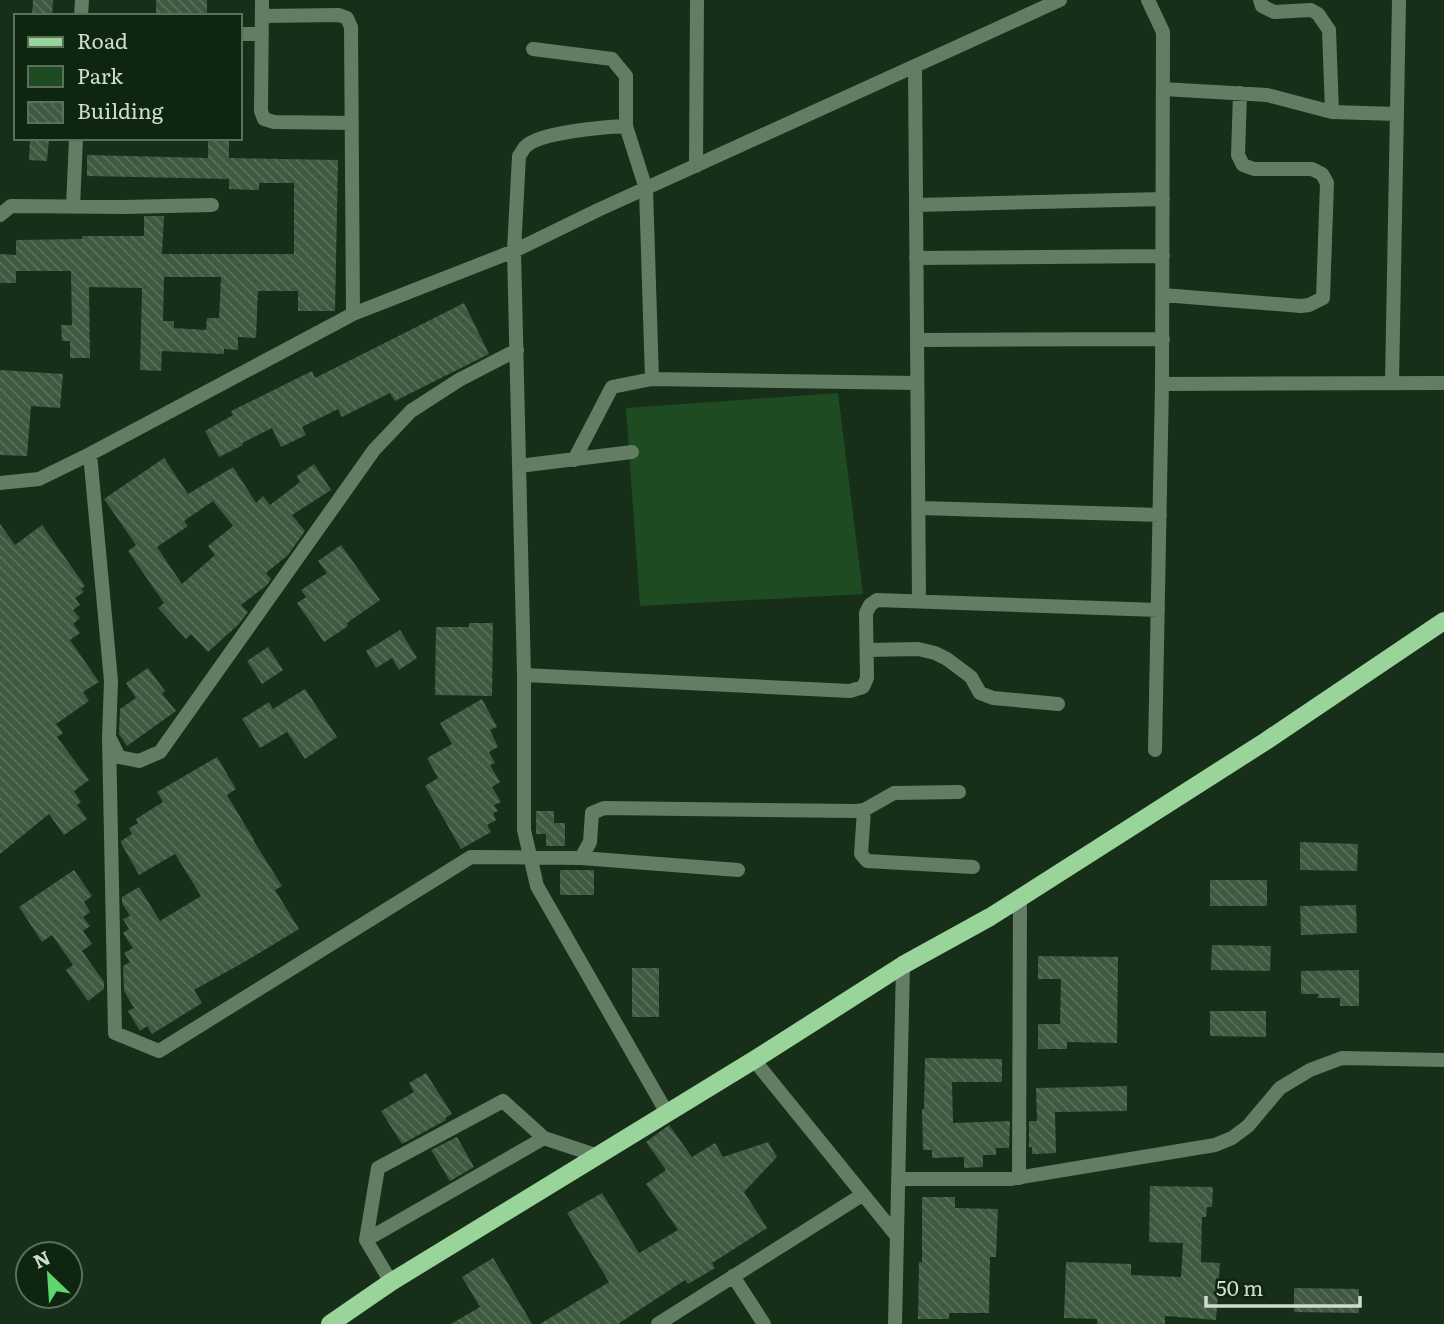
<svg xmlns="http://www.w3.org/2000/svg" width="1444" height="1324" viewBox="0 0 1444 1324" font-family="Literata,serif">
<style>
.green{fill:#1f4b23}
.building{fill:url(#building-back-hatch);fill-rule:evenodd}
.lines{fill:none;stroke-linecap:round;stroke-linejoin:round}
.street{stroke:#627d62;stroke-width:14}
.primary{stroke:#99d49b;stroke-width:18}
</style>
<defs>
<pattern id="building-back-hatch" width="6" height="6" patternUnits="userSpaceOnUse" patternTransform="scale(1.75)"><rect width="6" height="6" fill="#3f5840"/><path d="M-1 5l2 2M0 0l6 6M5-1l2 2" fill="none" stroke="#5a705b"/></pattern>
</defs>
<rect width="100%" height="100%" fill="#172e19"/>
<!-- green -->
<path class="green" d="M838 393 863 594 640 606 626 408Z"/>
<!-- building -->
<path class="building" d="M33 0H53L52 16H32Z
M156 0H207V16H156Z
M30 138H49L47 161 29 160Z
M208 138H229V158L338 160 335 311H298V291H258L256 338 238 337V350L224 349V354L162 351 161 371 140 370 142 288 89 287 90 358H70V341H62L61 325H72L71 271H16V283H0V254L16 255V240L82 239V236H144V216H164L162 254H294V183H259V190L229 189V179L87 176V155L208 158ZM164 277H221L219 318H207L206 330 174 328V321H163Z
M464 303 489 354 395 401 390 393 342 417 338 409 302 427 306 435 281 447 272 428 242 443 243 445 219 457 205 431 233 415 231 411 312 371 315 378Z
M0 370 63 374 60 408 31 406 27 456 0 455Z
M164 458 188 494 233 467 256 503 263 496 270 505 300 482 297 476 314 464 331 490 292 515 305 531 288 555 266 573 271 579 267 585 241 605 248 612 239 624 208 652 191 634 186 639 158 608 164 603 128 551 136 545 104 499ZM213 501 233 526 208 546 215 555 182 584 157 547 188 526 184 521Z
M0 524 15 545 42 525 85 586 81 589 84 592 75 598 80 605 73 610 80 618 73 624 80 633 70 640 99 682 83 692 89 701 56 724 63 733 57 737 89 780 74 791 81 802 77 805 87 819 64 835 49 814 0 854Z
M341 545 380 600 347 623 348 626 324 642 297 603 306 597 301 590 327 573 318 561Z
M469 623H493L492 696 435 695 436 627H469Z
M400 630 417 658 399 670 392 658 376 668 366 651Z
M268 647 283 670 262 684 247 661Z
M148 668 165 691 162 694 176 711 127 746 119 734 120 709 136 698 126 683Z
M305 689 337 737 305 759 287 732 260 748 242 719 269 702 273 709Z
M482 699 497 727 490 730 498 747 489 752 495 763 490 765 500 782 492 787 501 802 494 805 498 811 493 813 496 820 487 825 491 832 461 849 425 786 438 778 427 758 452 744 440 723Z
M217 757 236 789 227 795 254 840H253L282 886 275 890 299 929 246 961 194 990 202 1003 152 1034 147 1026 140 1031 128 1011 134 1008 124 991 123 966 130 962 124 953 133 948 123 933 129 929 123 919 130 916 122 903V897L139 887 160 921 201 896 175 854 139 875 121 843V841L132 834 129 828 138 823 136 819 163 802 157 792Z
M536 811H554V823H565V846H546V834H536Z
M1300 842 1358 844 1357 871 1300 870Z
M74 870 92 896 84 902 90 912 83 917 90 926 83 931 92 944 82 951 104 982V989L88 1001 66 970 73 965 52 935 42 942 19 907Z
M560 870H594V895H560Z
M1210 880H1267V906H1210Z
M1356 905 1357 933 1301 935 1300 906Z
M1212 945 1271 946 1270 971 1211 970Z
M1038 956 1118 957 1117 1043 1067 1042V1049H1038V1024H1060L1061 979H1038Z
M632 968H659V1017H632Z
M1359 970V1006H1340V998H1317L1319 994H1301V971Z
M1210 1011H1266V1037L1210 1036Z
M925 1058 1002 1059V1082H952L953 1123 1010 1121 1009 1148H996V1155H983V1167L964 1168V1157L932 1158V1150H923L922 1109H924Z
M426 1073 452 1114 445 1118 446 1120 402 1144 381 1111 414 1092 409 1083Z
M1127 1086V1111L1055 1112 1056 1153 1032 1154V1147H1029V1121H1037L1036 1088Z
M669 1125 692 1157 715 1143 723 1157 768 1142 777 1157 744 1192 767 1228 712 1263 715 1268 688 1284 685 1280 618 1324H540L609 1282 567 1213 602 1193 639 1253 678 1230 646 1184 666 1170 646 1142Z
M457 1137 474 1167 450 1181 431 1150Z
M1150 1186 1213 1187 1212 1207H1207L1206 1217H1202L1201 1262 1220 1263 1216 1320 1165 1316V1324H1097V1319L1064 1318 1066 1262 1131 1264V1275L1181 1277 1183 1243 1149 1242Z
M922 1197H955V1208L998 1209 996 1257H990L989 1313H949V1319H918L919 1262H922Z
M493 1258 532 1324H451L480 1307 462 1277Z
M1294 1288 1359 1289V1313L1294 1312Z"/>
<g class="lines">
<!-- street -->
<path class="street" d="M262 0 261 111 264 119 274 122 352 123
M1148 0 1163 32 1162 384 1155 750
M1260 0 1262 6 1274 12 1311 10 1318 14 1329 30 1332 112
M81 16 82 0
M262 16 339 15 347 18 351 27 353 314
M240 34H262
M533 49 612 59 626 76V126L646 189 652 379 917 383
M915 66 919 601
M1163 89 1267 95 1332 112 1397 114
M626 126C605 127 539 132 525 147 524 148 520 155 519 156L514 251 524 675V830L537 886 667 1113
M696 166 697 0
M916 205 1163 199
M73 207 76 138
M0 215 11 206 124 207 212 205
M916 258 1163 256
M1163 295 1301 306 1309 305 1323 298 1327 183 1322 174 1312 169H1254L1243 165 1238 155 1240 93
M917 340 1163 339
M1392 383 1399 0
M1162 384 1444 383
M90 454 111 681 109 737 119 757 139 761 160 752 374 450 411 411 459 380 517 350
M574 460 612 387 652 379
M519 466 632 452
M0 483 39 479 90 454 353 314 514 251 598 210 1060 0
M919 508 1160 515
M867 650 918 649 935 653 947 659 971 677 980 693 993 698 1058 704
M524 675 850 691 863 687 867 678 866 613 870 605 877 600 1158 610
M109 737 115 1033 159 1051 471 857 581 858 738 870
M864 810 861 854 867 861 973 867
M581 858 590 842 592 813 604 808 856 811 864 810 894 793 959 792
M754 1060 896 1235
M1019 1178 1020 898
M899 1179H1010L1215 1145 1232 1138 1248 1126 1280 1088 1310 1070 1342 1058 1444 1060
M366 1240 378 1168 503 1101 544 1138
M733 1276 764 1324
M391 1282 366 1240 544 1138 598 1156
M658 1324 862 1195
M895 1324 903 965"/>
<!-- primary -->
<path class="primary" d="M330 1324 391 1282 754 1060 903 965 990 917 1020 898 1266 741 1444 621"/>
</g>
<!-- legend -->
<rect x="14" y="14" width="228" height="126" fill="#0e250f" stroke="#5b6f5c" stroke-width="2"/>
<rect x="28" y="37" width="35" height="10" fill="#99d49b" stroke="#5b6f5c" stroke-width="2"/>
<text x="77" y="49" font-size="21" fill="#cfddcf">Road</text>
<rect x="28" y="66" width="35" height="21" fill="#1f4b23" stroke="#5b6f5c" stroke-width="2"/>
<text x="77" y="84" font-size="21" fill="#cfddcf">Park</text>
<rect x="28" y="102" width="35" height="21" fill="url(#building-back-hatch)" stroke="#5b6f5c" stroke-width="2"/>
<text x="77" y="119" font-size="21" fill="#cfddcf">Building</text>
<!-- north arrow -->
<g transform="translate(49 1275) rotate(335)"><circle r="33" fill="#0e250f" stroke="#5b6f5c" stroke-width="2"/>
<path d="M0-5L12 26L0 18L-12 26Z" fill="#5fd56b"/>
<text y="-10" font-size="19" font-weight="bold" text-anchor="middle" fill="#cfddcf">N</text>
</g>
<!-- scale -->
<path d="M1206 1296v10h154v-10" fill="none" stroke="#cfddcf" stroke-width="3.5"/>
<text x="1216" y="1296" font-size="21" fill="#cfddcf" stroke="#0e250f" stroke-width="5" paint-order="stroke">50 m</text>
</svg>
